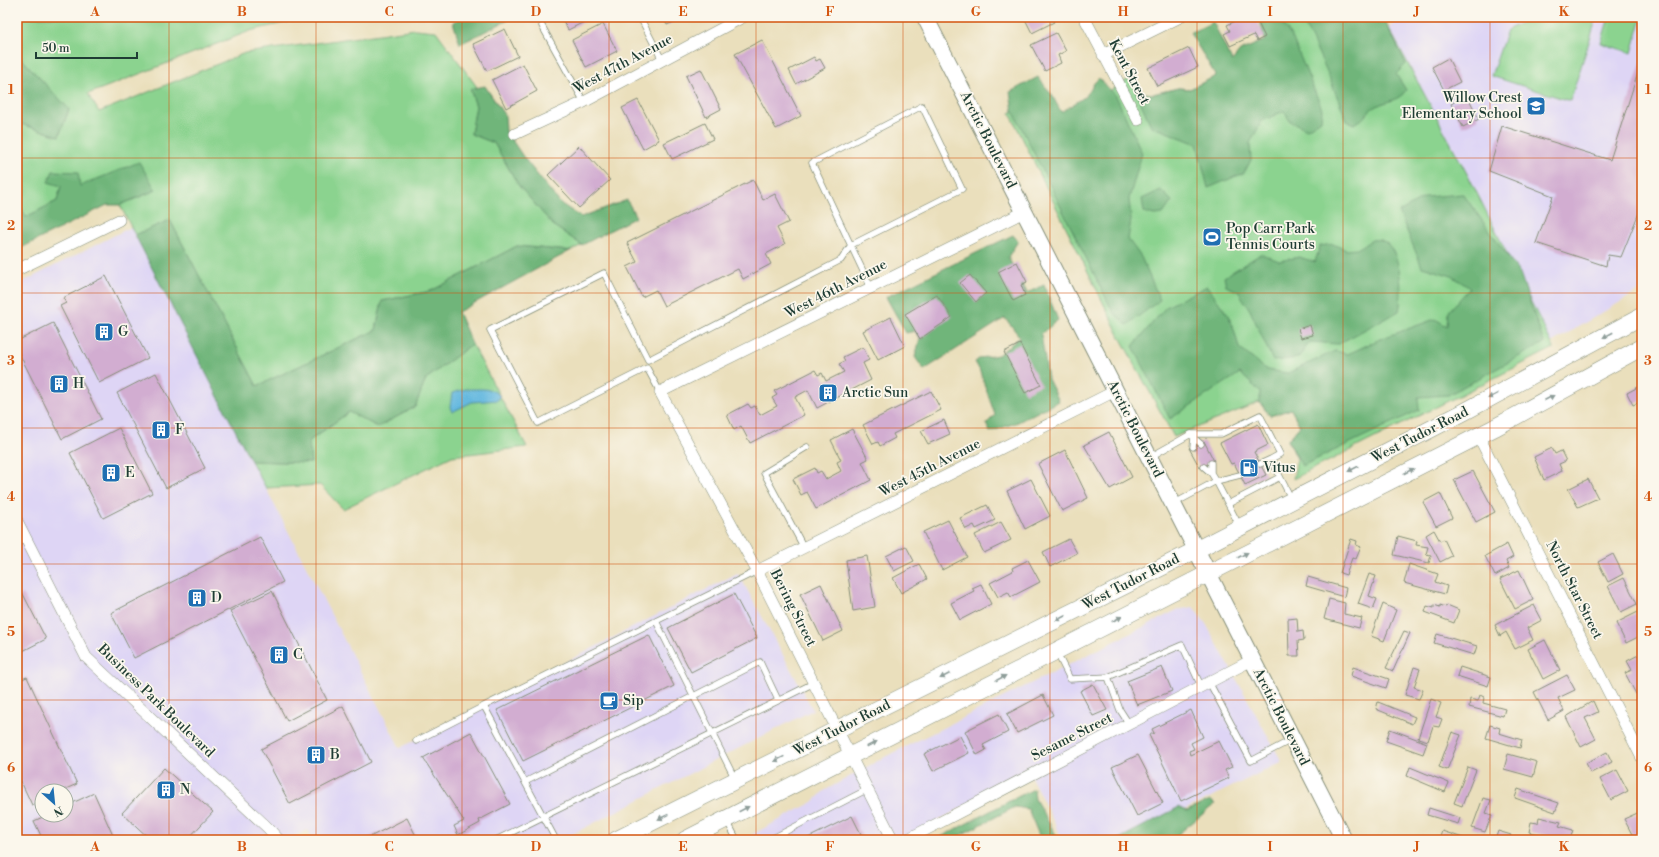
<svg xmlns="http://www.w3.org/2000/svg" width="1659" height="857" viewBox="0 0 1659 857" font-family="'Libre Bodoni',serif">
<style>
.built{fill:#ded5f5;fill-rule:evenodd}
.green{fill:#8bd38f;stroke:#558862}
.forest{fill:#70b57a;stroke:#487957}
.water{fill:#63b8df;stroke:#417a8a}
.building{fill:#d2add1}
.lines{fill:none;stroke-linecap:round;stroke-linejoin:round}
.service-casing{stroke:#848e78;stroke-width:7}
.minor-casing{stroke:#848e78;stroke-width:12}
.secondary-casing{stroke:#848e78;stroke-width:18}
.primary-casing{stroke:#848e78;stroke-width:18}
.service{stroke:#fff;stroke-width:5.5}
.minor{stroke:#fff;stroke-width:11}
.secondary{stroke:#fff;stroke-width:16}
.primary{stroke:#fff;stroke-width:17}
.oneway{fill:#8f9e9a}
.grid{fill:none;stroke:#d45610;stroke-width:1;stroke-opacity:0.55}
.labels{text-anchor:middle;dominant-baseline:central;stroke-width:3.5;stroke-linejoin:round;paint-order:stroke}
.street-label{font-size:14px;fill:#1f3d34;stroke:#fbf7ec}
.poi-label{font-size:14px;fill:#1f3d34;stroke:#fbf7ec;text-anchor:start}
.neatline{fill:none;stroke:#d45610;stroke-width:1.5}
.grid-label{font-size:13px;text-anchor:middle;font-weight:bold;fill:#d45610}
</style>
<rect width="100%" height="100%" fill="#fbf7ec"/>
<filter id="ink" filterUnits="userSpaceOnUse"><feTurbulence type="fractalNoise" baseFrequency=".025" numOctaves="2"/><feDisplacementMap in="SourceGraphic" scale="8" xChannelSelector="R" yChannelSelector="G"/><feConvolveMatrix kernelMatrix="1 2 1 2 8 2 1 2 1" color-interpolation-filters="sRGB"/></filter>
<filter id="wash" filterUnits="userSpaceOnUse"><feTurbulence type="fractalNoise" baseFrequency=".012" numOctaves="4" result="noise"/><feDisplacementMap in="SourceGraphic" scale="16" xChannelSelector="R" yChannelSelector="G"/><feGaussianBlur stdDeviation="0.9" result="paint"/><feColorMatrix in="noise" values="0 0 0 0 0 0 0 0 0 0 0 0 0 0 0 0 0 1.4 0 .05"/><feComposite in="paint" operator="in"/></filter>
<g filter="url(#wash)">
<rect width="100%" height="100%" fill="#eadfbc"/>
<!-- built -->
<path class="built" d="M1408 17H1642V289L1551 343 1473 184 1389 27Z
M131 227 400 748 738 573 813 710 561 840H313L308 830 287 840H17V285ZM42 791H66V815H42Z
M1193 607 1206 624 1282 762 1123 840H1063L1028 771 903 840H742L813 802 824 791 881 759 1177 610Z"/>
<!-- green -->
<path class="green" d="M17 17H308L250 31 88 94 99 112 245 53 415 29 436 31 477 87 470 89 476 106 471 134 494 143 519 186 554 226 582 245 570 251 517 246 431 291 382 301 376 330 257 386 170 220 135 235 120 205 156 190 61 186 57 201 26 217 17 200V126L21 124 59 136 69 110 19 56 17 57Z
M1266 17H1302L1303 20 1309 17H1383L1472 183 1554 348 1293 479 1297 459 1288 440 1300 426 1291 409 1270 416 1259 402 1174 437 1120 337 1010 113 1043 96 1059 116 1101 96 1129 79 1136 92 1150 95 1178 88 1190 89 1216 76 1204 55 1229 63 1275 39Z
M1533 17H1597L1570 101 1491 76 1507 30Z
M1609 17H1642L1632 53 1601 43Z
M472 344 527 447 452 456 343 509 320 485 266 488 251 461 311 463 308 442 349 412 378 427 415 407 426 379Z"/>
<!-- forest -->
<path class="forest" d="M463 17H514L460 44 453 22Z
M1259 17H1278L1292 37 1322 109 1321 120 1307 129 1290 121 1284 111 1262 121 1250 143 1251 160 1244 173 1208 188 1197 144 1151 126 1136 92 1153 94 1178 88 1190 89 1216 76 1190 33 1213 22 1232 61 1240 51 1265 40Z
M1317 17H1383L1406 64 1396 74 1406 90C1399 102 1383 101 1373 108 1365 113 1367 118 1354 124L1347 121 1325 67 1305 25Z
M18 55 69 109 59 136 21 124 17 126V57Z
M1038 77 1052 95 1061 112 1086 96 1094 83 1099 78 1116 96 1142 153 1129 199 1131 220 1128 239 1141 257 1160 300 1127 325 1113 312 1013 111 1010 92Z
M485 86 505 116 506 131 524 158 560 203 581 217 627 200 636 217 582 245 554 226 519 186 494 143 471 134 476 106 470 89Z
M139 162 156 190 120 205H107L17 250V200L26 217 57 201 61 186 48 182 53 171 78 172 80 186Z
M1161 190 1172 201 1163 214 1154 215 1144 212 1142 199Z
M1463 194 1520 273 1544 343 1448 395 1418 397 1419 410 1302 466 1288 440 1300 426 1291 409 1270 416 1260 402V392L1240 373 1170 419 1133 346 1166 307 1207 286 1228 315 1234 329 1239 348 1267 370 1288 373 1335 351 1348 354 1380 339 1435 319 1447 326 1448 312 1470 288 1452 276 1422 267 1399 212 1425 197Z
M170 220 257 386 376 330 382 301 431 291 517 246 570 251 458 312 472 344 426 379 415 407 378 427 349 412 309 441 311 463 251 461 135 235Z
M1013 235 1018 241 1008 257 1027 293 1044 285 1058 320 1041 334 1048 379 1059 401 1018 422 990 432 986 424 995 415 979 369 975 362 980 358 998 355 1020 337 1005 318 924 370 915 357 920 339 915 331 906 333 886 297Z
M1372 240C1374 240 1379 239 1381 240 1402 247 1403 294 1399 311L1338 344 1310 342 1298 358 1273 361 1250 310 1238 291 1226 286 1224 277 1261 254 1279 261 1299 257 1315 262 1320 246 1333 244 1346 250 1357 249Z
M1034 789 1035 799 1059 840H1041L1028 809 1015 807 951 840H935L1013 799Z
M1210 800 1215 804 1171 840H1117L1179 807 1187 811Z"/>
<!-- water -->
<path class="water" d="M466 389C478 390 491 386 500 396L498 400 472 402 452 412 450 407 452 393Z"/>
<g id="blocks">
<!-- building -->
<path class="building" d="M561 17H594L568 30Z
M663 17H684L667 25Z
M1024 17H1051L1054 22 1032 33Z
M1244 17H1255L1265 37 1257 41 1254 35 1230 46 1224 34 1230 31 1227 25Z
M603 24 617 51 586 67 572 40Z
M505 29 518 56 487 71 473 44Z
M1056 33 1066 51 1058 55 1061 63 1045 71 1031 45Z
M762 40 801 116 776 129 735 54Z
M1189 48 1198 67 1157 86 1148 68Z
M814 57 816 61 820 59 825 68 796 84 789 70Z
M1448 58 1460 82 1444 90 1432 67Z
M1642 60V205L1621 257 1608 255 1606 266 1536 243 1553 196 1489 171 1502 126 1610 160Z
M523 64 537 91 506 108 492 80Z
M701 69 721 109 706 117 686 76Z
M1467 95 1479 119 1463 127 1451 104Z
M638 100 659 140 643 149 622 108Z
M705 123 713 139 672 159 664 143Z
M579 146 610 180 579 208 548 175Z
M753 180 763 200 775 194 789 222 777 228 785 244 766 254 771 264 743 279 738 269 664 306 656 290 642 297 627 267 637 262 627 243Z
M1017 262 1027 282 1021 285 1025 295 1013 301 998 272Z
M970 275 986 293 976 302 960 283Z
M106 276 148 358 99 383 60 306 66 303 63 298Z
M937 295 952 317 920 339 905 314Z
M891 317 905 346 878 360 863 331Z
M53 323 101 419 62 439 17 349V341Z
M1310 325 1313 335 1301 338 1298 329Z
M1020 344 1041 385 1025 393 1004 352Z
M863 347 869 360 863 363 871 380 817 408 808 390 795 397 804 415 750 443 741 426 734 430 727 415 748 404 751 408 755 406 760 415 777 406 772 398 777 395 774 391 815 370 818 375 822 373 826 381 844 372 839 364 845 361 843 357Z
M156 373 205 468 166 488 117 393Z
M1642 385V401L1633 405 1627 393Z
M931 391 941 410 893 434 895 438 880 446 878 442 873 444 863 425Z
M944 420 950 434 928 444 921 431Z
M1258 424 1268 445 1254 452 1266 475 1245 485 1234 463 1231 464 1220 443Z
M119 428 152 493 103 518 70 453Z
M852 429 868 459 862 462 871 480 816 509 807 492 801 495 793 479 815 468 817 473 821 471 826 479 841 471 837 462 841 460 831 440Z
M1109 432 1132 477 1110 489 1084 445Z
M1204 441 1214 461 1200 468 1189 448Z
M1552 448 1555 454 1561 451 1566 461 1559 464 1562 471 1544 480 1534 457Z
M1065 450 1088 498 1062 511 1038 464Z
M1473 471 1495 512 1476 522 1454 480Z
M1031 479 1050 516 1025 529 1007 491Z
M1588 479 1598 498 1578 507 1568 489Z
M1440 493 1452 518 1436 526 1423 502Z
M987 505 995 520 976 529 974 525 966 529 960 518Z
M948 520 967 557 942 570 923 532Z
M1001 522 1011 540 984 553 975 535Z
M1434 530 1440 541 1444 539 1452 556 1440 562 1426 535Z
M1398 536 1417 541 1416 545 1428 547 1426 554 1431 555 1429 563 1394 555Z
M260 537 283 582 134 658 111 613Z
M1069 539 1077 553 1050 567 1043 552Z
M1351 539 1357 541 1356 545 1361 547 1356 559 1352 558 1346 575 1340 573Z
M1507 544 1513 557 1506 561 1509 568 1495 576 1485 556Z
M906 546 914 561 894 571 886 556Z
M1613 554 1623 574 1608 582 1598 562Z
M867 556 875 607 853 611 846 560Z
M1028 560 1040 582 1011 597 1008 592 998 597 990 583 1013 571 1012 568Z
M919 564 927 579 901 593 893 578Z
M1409 564 1438 574 1435 582 1447 586 1445 594 1404 583Z
M1519 570 1533 600 1515 609 1500 579Z
M1369 574 1376 576 1369 596 1377 599 1373 609 1358 604Z
M1308 577 1346 588 1344 597 1306 586Z
M1624 578 1637 604 1621 612 1608 586Z
M821 584 843 631 823 641 800 594Z
M981 584 991 604 960 620 951 603 974 591 972 588Z
M272 591 327 700 287 721 230 611Z
M23 594 46 639 17 654V598Z
M734 594 757 638 691 672 668 628Z
M1329 599 1345 603 1344 614 1362 618 1359 628 1324 619Z
M1383 604 1396 610 1384 641 1371 636Z
M1434 605 1440 607V605L1446 607 1447 605 1459 610 1454 623 1425 612 1427 606 1434 608Z
M1534 605 1542 620 1527 628 1533 640 1515 649 1506 632 1500 636 1495 625Z
M1640 611 1642 616V635L1626 643 1616 623Z
M1297 618 1298 632 1303 631 1304 640 1298 641 1299 656H1289L1288 619Z
M1404 631 1410 633 1393 671 1386 668Z
M1437 634 1477 646 1474 655 1434 643Z
M649 635 674 686 523 761 497 710Z
M1545 640 1560 670 1543 679 1528 649Z
M1642 653V691L1636 694 1625 673 1632 670 1627 661Z
M1162 667 1172 691 1137 705 1127 681Z
M1353 667 1389 679 1386 688 1351 676Z
M1414 667 1420 669 1414 687 1423 690 1419 699 1405 695Z
M1460 667 1491 677 1488 686 1457 676Z
M1567 675 1575 690 1558 698 1564 711 1548 720 1534 692Z
M27 677 77 784 61 791H42V800L32 805 17 773V681Z
M1093 684 1107 710 1093 716 1080 691Z
M1043 695 1053 715 1017 733 1007 714Z
M1480 695 1484 697 1483 703 1505 709 1503 716 1469 707 1470 699 1478 701Z
M1431 699 1441 703 1436 717 1442 719 1439 727 1433 726 1428 741 1418 738Z
M1593 701 1598 712 1585 718 1596 739 1581 747 1566 717Z
M1378 702 1415 717 1412 724 1376 709Z
M343 706 371 762 290 804 261 749Z
M1191 710 1203 737 1191 743 1194 749 1189 751 1190 755 1219 741 1232 767 1225 770 1229 778 1181 801 1149 735 1154 733 1152 729Z
M999 714 1008 732 983 745 986 750 977 755 965 731Z
M1490 725 1500 728 1499 733 1522 740 1520 748 1486 738Z
M1390 729 1427 743 1423 754 1386 741Z
M471 732 510 804 479 820 480 823 458 835 454 826 464 821 423 758Z
M1452 732 1461 735 1447 770 1439 767Z
M960 736 969 753 933 771 924 754Z
M1607 752 1612 762 1591 773 1586 763Z
M1508 754 1537 762 1533 777 1504 769Z
M1138 755 1163 803 1137 816 1112 767Z
M1410 767 1449 783 1445 792 1407 776Z
M1468 767 1476 770 1462 806 1454 803Z
M164 768 213 812 187 840H151L122 813Z
M1617 770 1628 791 1611 800 1600 779Z
M1518 789 1559 803 1555 812 1515 798Z
M94 793 115 840H43L34 821 47 815H66V806Z
M1483 798 1491 800 1486 813 1492 815 1485 832 1472 828Z
M1429 808 1460 818 1458 824 1427 815Z
M1642 811V840H1635L1624 819Z
M852 816 864 840H804Z
M1539 817 1561 822 1559 826 1573 830 1570 840 1529 832 1531 822 1538 823Z
M407 818 418 840H364Z
M1442 831 1469 840H1439Z
M1498 831 1511 835 1509 840H1495Z"/>
</g>
</g>
<g filter="url(#ink)">
<use href="#blocks" fill-opacity="0" stroke="#848e78" stroke-width="1"/>
<g class="lines">
<!-- service casing -->
<g class="service-casing">
<path id="service" d="M640 17 662 60
M542 26 584 102
M660 392 647 368 538 423 490 330 604 273 648 360 841 260 851 245 962 189 922 106 812 163 871 288
M1191 434H1221L1260 415 1280 454 1271 459
M1193 447 1194 438 1201 444
M1150 457 1191 434 1192 436
M1211 463V473L1216 481 1240 475
M1260 464 1271 459 1291 498
M1204 467 1211 473
M1175 503 1216 481 1228 504 1280 477
M1228 504 1239 525
M804 548 764 473 807 447
M656 621 735 779
M1057 653 1070 679 1108 677 1182 645 1201 686
M1108 677 1120 710 1129 724
M1209 682 1251 761 1291 740
M484 706 757 571
M416 741 484 706 556 840
M525 782 760 662 778 700
M727 821 737 840
M496 840 814 683
M769 840 868 789"/>
</g>
<!-- minor casing -->
<g class="minor-casing">
<path id="minor" d="M1084 17 1138 120
M1103 55 1180 17
M515 134 584 102 743 17
M17 270 119 220
M1478 435 1642 758
M17 521 86 657 268 828 279 840
M757 571 1115 391
M893 840 757 571 660 392 1024 212
M906 840 1252 660"/>
</g>
<!-- secondary casing -->
<g class="secondary-casing">
<path id="secondary" d="M925 17 1344 840"/>
</g>
<!-- primary casing -->
<g class="primary-casing">
<path id="primary" d="M616 840 1196 550 1464 412 1642 316
M685 840 1494 428 1642 347"/>
</g>
<!-- service -->
<use href="#service" class="service"/>
<!-- minor -->
<use href="#minor" class="minor"/>
<!-- secondary -->
<use href="#secondary" class="secondary"/>
<!-- primary -->
<use href="#primary" class="primary"/>
</g>
<!-- one-way arrows -->
<defs><path id="oneway-solid" d="M-6-.8H1V-3.2L6.5 0L1 3.2V.8H-6Z"/></defs>
<g class="oneway">
<use href="#oneway-solid" transform="translate(1608 335) rotate(152)"/>
<use href="#oneway-solid" transform="translate(1493 396) rotate(152)"/>
<use href="#oneway-solid" transform="translate(1549 398) rotate(-28)"/>
<use href="#oneway-solid" transform="translate(1353 469) rotate(153)"/>
<use href="#oneway-solid" transform="translate(1409 471) rotate(-27)"/>
<use href="#oneway-solid" transform="translate(1243 555) rotate(-27)"/>
<use href="#oneway-solid" transform="translate(1061 618) rotate(153)"/>
<use href="#oneway-solid" transform="translate(1117 619) rotate(-27)"/>
<use href="#oneway-solid" transform="translate(945 676) rotate(153)"/>
<use href="#oneway-solid" transform="translate(1001 678) rotate(-27)"/>
<use href="#oneway-solid" transform="translate(872 744) rotate(-27)"/>
<use href="#oneway-solid" transform="translate(779 759) rotate(154)"/>
<use href="#oneway-solid" transform="translate(744 809) rotate(-27)"/>
<use href="#oneway-solid" transform="translate(663 817) rotate(154)"/>
</g>
</g>
<!-- grid -->
<path class="grid" d="M169 17V840M316 17V840M462 17V840M609 17V840M756 17V840M903 17V840M1050 17V840M1197 17V840M1343 17V840M1490 17V840M17 158H1642M17 293H1642M17 428H1642M17 564H1642M17 700H1642"/>
<!-- icons -->
<defs>
<g id="school-square" transform="scale(1)"><rect x="-9" y="-9" width="18" height="18" rx="4" fill="#1f6fb2" stroke="#fbf7ec"/><path d="M0-5L7-2L0 1L-7-2ZM-4 1L0 2.5L4 1V4Q0 6-4 4Z" fill="#fff"/></g>
<g id="stadium-square" transform="scale(1)"><rect x="-9" y="-9" width="18" height="18" rx="4" fill="#1f6fb2" stroke="#fbf7ec"/><path d="M0-5a6.5 5 0 1 0 0 10a6.5 5 0 1 0 0-10ZM-3.5-1.8h7v3.6h-7Z" fill="#fff"/></g>
<g id="building-square" transform="scale(1)"><rect x="-9" y="-9" width="18" height="18" rx="4" fill="#1f6fb2" stroke="#fbf7ec"/><path d="M-4-6H4V6H1V3H-1V6H-4ZM-2.5-4.3h1.7v1.8h-1.7ZM.8-4.3h1.7v1.8H.8ZM-2.5-1h1.7V.8h-1.7ZM.8-1h1.7V.8H.8Z" fill="#fff"/></g>
<g id="fuel-square" transform="scale(1)"><rect x="-9" y="-9" width="18" height="18" rx="4" fill="#1f6fb2" stroke="#fbf7ec"/><path d="M-5.5-6h7V0h2V4h1.3V-2.5L3-4.5l.8-.8L6-3V5H2.5V1h-1V6h-7ZM-4.2-4.7v3.2H.2V-4.7Z" fill="#fff"/></g>
<g id="cafe-square" transform="scale(1)"><rect x="-9" y="-9" width="18" height="18" rx="4" fill="#1f6fb2" stroke="#fbf7ec"/><path d="M-5.5-4.5H6V0H3Q3 3.5 0 3.5H-2.5Q-5.5 3.5-5.5 0ZM3-3.2v2h1.7v-2ZM-6 4.5H4V6H-6Z" fill="#fff"/></g>
</defs>
<g fill-rule="evenodd">
<use href="#school-square" x="1536" y="106"/>
<use href="#stadium-square" x="1212" y="237"/>
<use href="#building-square" x="104" y="332"/>
<use href="#building-square" x="59" y="384"/>
<use href="#building-square" x="828" y="393"/>
<use href="#building-square" x="161" y="430"/>
<use href="#fuel-square" x="1249" y="468"/>
<use href="#building-square" x="111" y="473"/>
<use href="#building-square" x="197" y="598"/>
<use href="#building-square" x="279" y="655"/>
<use href="#cafe-square" x="609" y="701"/>
<use href="#building-square" x="316" y="755"/>
<use href="#building-square" x="166" y="790"/>
</g>
<g class="labels">
<!-- street labels -->
<g class="street-label">
<text transform="translate(623 64) rotate(-28)">West 47th Avenue</text>
<text transform="translate(1129 72) rotate(62)">Kent Street</text>
<text transform="translate(988 140) rotate(63)">Arctic Boulevard</text>
<text transform="translate(836 289) rotate(-27)">West 46th Avenue</text>
<text transform="translate(1135 429) rotate(63)">Arctic Boulevard</text>
<text transform="translate(1420 435) rotate(-27)">West Tudor Road</text>
<text transform="translate(930 468) rotate(-27)">West 45th Avenue</text>
<text transform="translate(1131 582) rotate(-27)">West Tudor Road</text>
<text transform="translate(1574 590) rotate(63)">North Star Street</text>
<text transform="translate(793 608) rotate(63)">Bering Street</text>
<text transform="translate(156 701) rotate(44)">Business Park Boulevard</text>
<text transform="translate(1281 717) rotate(63)">Arctic Boulevard</text>
<text transform="translate(842 728) rotate(-27)">West Tudor Road</text>
<text transform="translate(1072 737) rotate(-27)">Sesame Street</text>
</g>
<!-- poi labels -->
<g class="poi-label">
<text x="1522" y="98" text-anchor="end">Willow Crest<tspan x="1522" dy="16">Elementary School</tspan></text>
<text x="1226" y="229">Pop Carr Park<tspan x="1226" dy="16">Tennis Courts</tspan></text>
<text x="118" y="332">G</text>
<text x="73" y="384">H</text>
<text x="842" y="393">Arctic Sun</text>
<text x="175" y="430">F</text>
<text x="1263" y="468">Vitus</text>
<text x="125" y="473">E</text>
<text x="211" y="598">D</text>
<text x="293" y="655">C</text>
<text x="623" y="701">Sip</text>
<text x="330" y="755">B</text>
<text x="180" y="790">N</text>
</g>
</g>
<!-- margin -->
<rect width="1659" height="857" fill="none" stroke="#fbf7ec" stroke-width="44"/>
<!-- north arrow -->
<g transform="translate(54 803) rotate(153)"><circle r="19" fill="#fbf7ec" stroke="#a3ada2"/>
<path d="M0-3L7 15L0 10L-7 15Z" fill="#1f6fb2"/>
<text y="-6" font-size="11" font-weight="bold" text-anchor="middle" fill="#1f3d34">N</text>
</g>
<!-- scale -->
<path d="M36 52v6h101v-6" fill="none" stroke="#1f3d34" stroke-width="2"/>
<text x="42" y="52" font-size="12" fill="#1f3d34" stroke="#fbf7ec" stroke-width="3" paint-order="stroke">50 m</text>
<rect x="22" y="22" width="1615" height="813" class="neatline"/>
<g class="grid-label">
<text x="95" y="16">A</text>
<text x="242" y="16">B</text>
<text x="389" y="16">C</text>
<text x="536" y="16">D</text>
<text x="683" y="16">E</text>
<text x="830" y="16">F</text>
<text x="976" y="16">G</text>
<text x="1123" y="16">H</text>
<text x="1270" y="16">I</text>
<text x="1417" y="16">J</text>
<text x="1564" y="16">K</text>
<text x="11" y="94">1</text>
<text x="1648" y="94">1</text>
<text x="11" y="230">2</text>
<text x="1648" y="230">2</text>
<text x="11" y="365">3</text>
<text x="1648" y="365">3</text>
<text x="11" y="501">4</text>
<text x="1648" y="501">4</text>
<text x="11" y="636">5</text>
<text x="1648" y="636">5</text>
<text x="11" y="772">6</text>
<text x="1648" y="772">6</text>
<text x="95" y="851">A</text>
<text x="242" y="851">B</text>
<text x="389" y="851">C</text>
<text x="536" y="851">D</text>
<text x="683" y="851">E</text>
<text x="830" y="851">F</text>
<text x="976" y="851">G</text>
<text x="1123" y="851">H</text>
<text x="1270" y="851">I</text>
<text x="1417" y="851">J</text>
<text x="1564" y="851">K</text>
</g>
</svg>
